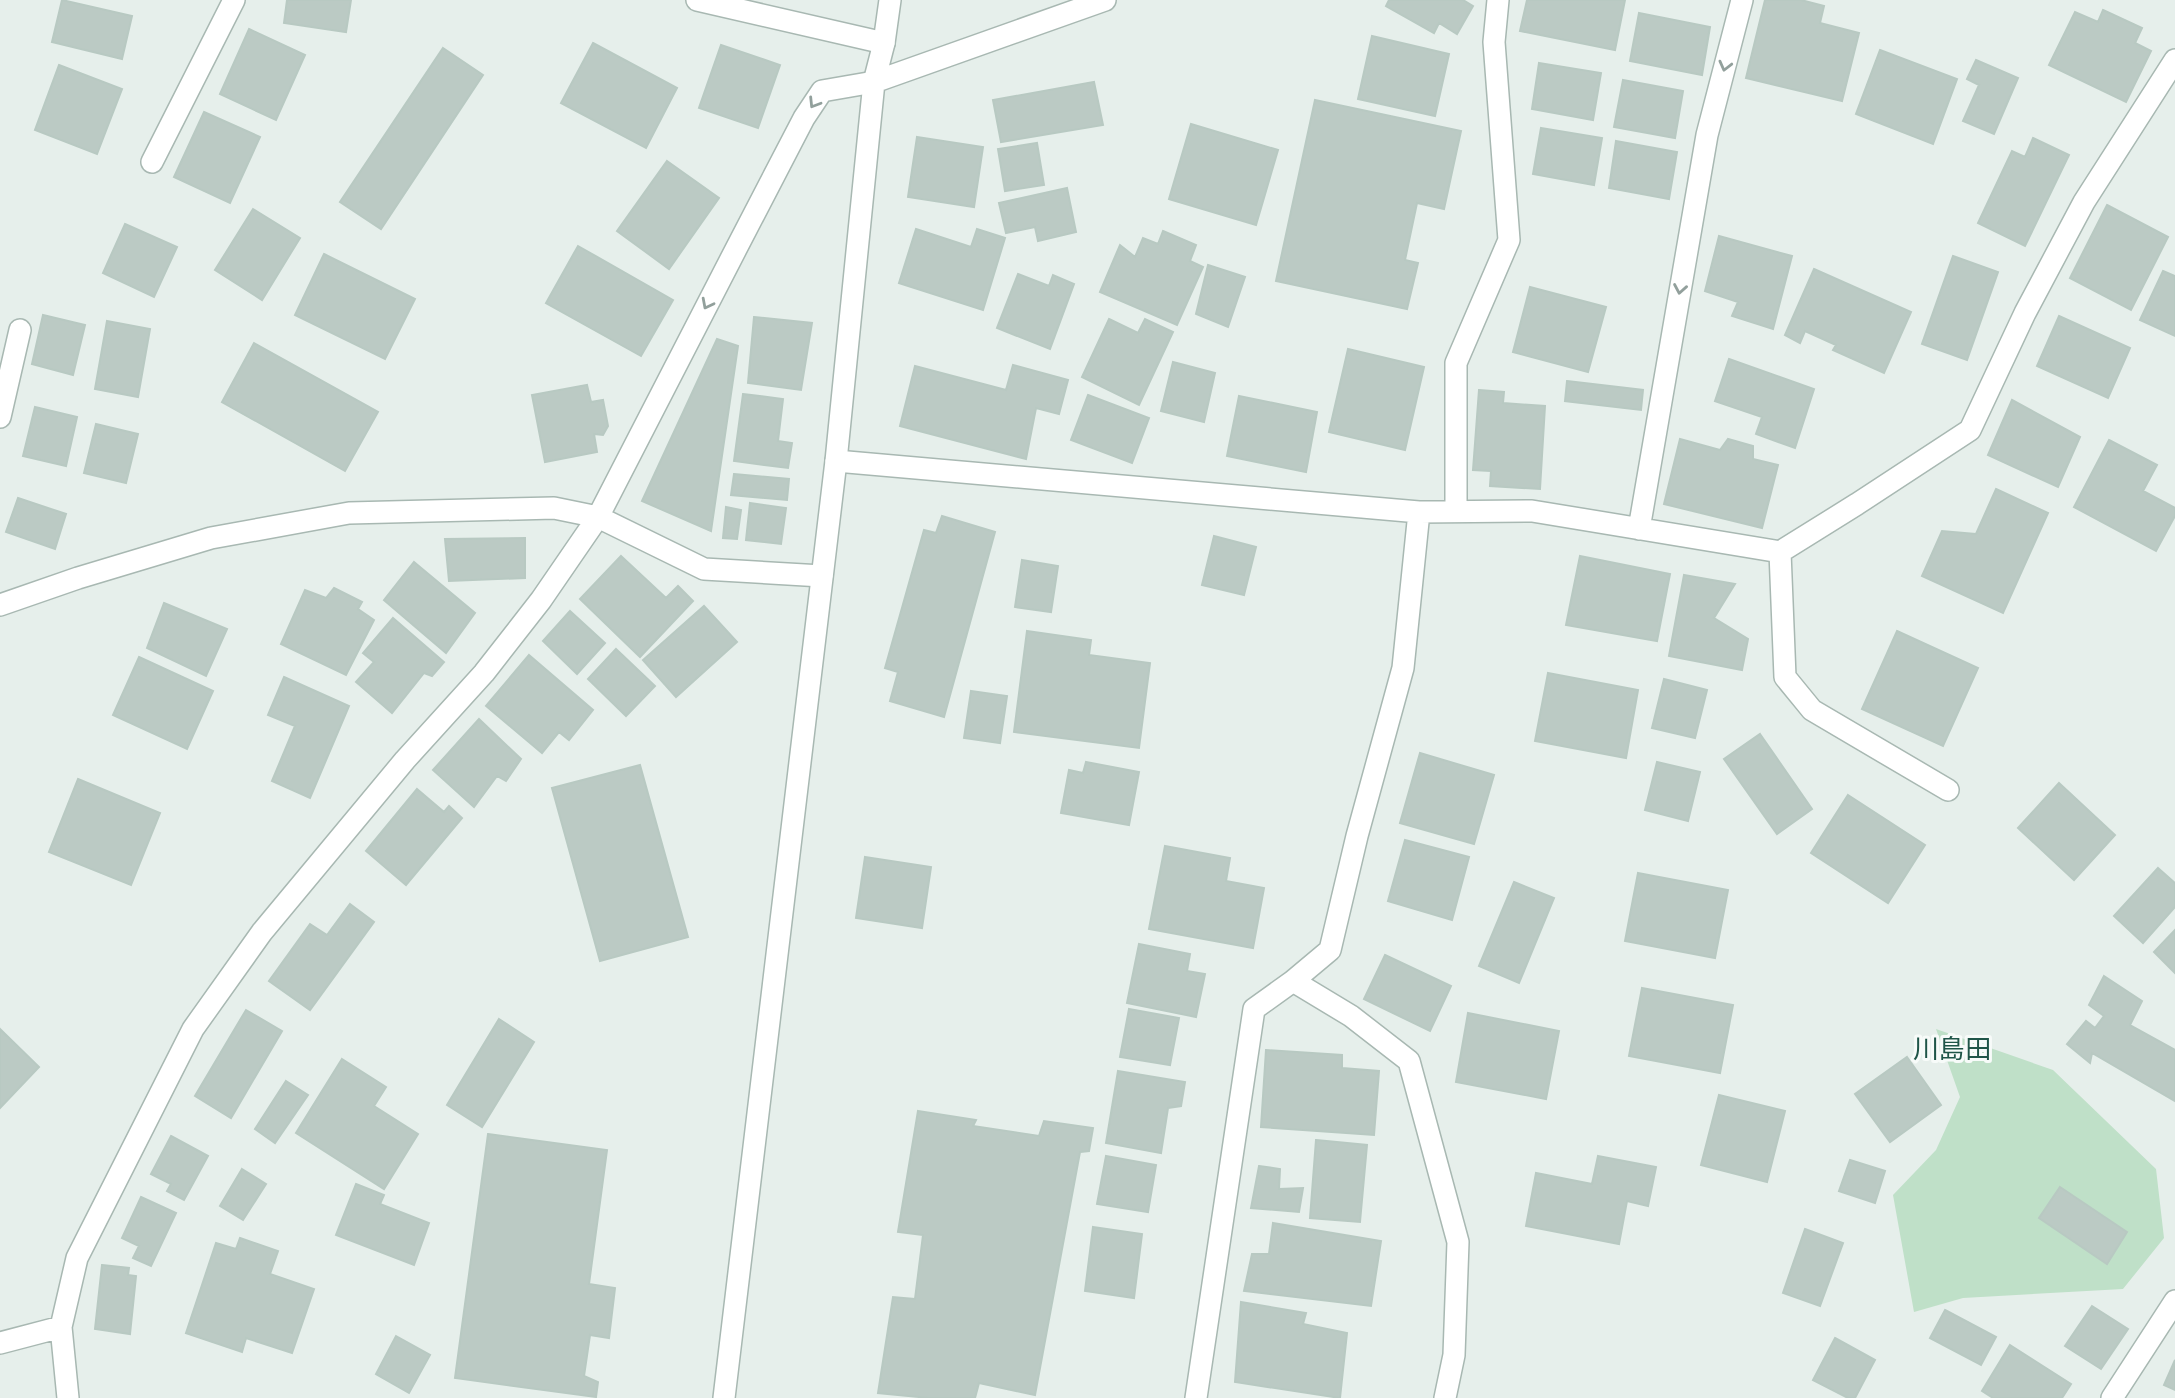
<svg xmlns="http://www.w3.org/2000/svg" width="2175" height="1398" viewBox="0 0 2175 1398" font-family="'Varela Round','Noto Sans JP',sans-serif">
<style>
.green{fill:#bfe0c8}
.building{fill:#bbcac4;stroke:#b8c9c2;stroke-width:2}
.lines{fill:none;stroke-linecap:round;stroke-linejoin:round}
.minor-casing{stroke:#a8b8b2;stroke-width:24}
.tertiary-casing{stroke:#a8b8b2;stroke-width:24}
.minor{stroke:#fff;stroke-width:21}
.tertiary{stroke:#fff;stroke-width:21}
.oneway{stroke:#92a09c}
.labels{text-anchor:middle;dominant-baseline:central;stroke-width:6;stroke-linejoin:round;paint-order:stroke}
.quarter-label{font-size:26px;fill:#1f5548;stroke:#f7fbf9}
</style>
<rect width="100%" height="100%" fill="#e6efeb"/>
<!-- green -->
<path class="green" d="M1936 1029 2053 1070 2156 1169 2164 1238 2123 1289 1963 1298 1914 1312 1893 1195 1936 1150 1960 1097Z"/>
<!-- building -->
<path class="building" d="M62 0 132 16 122 59 52 42Z
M287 0H351L346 32 284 23Z
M1389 0H1463L1473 6 1457 34 1439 23 1434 33 1386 6Z
M1527 0H1625L1615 50 1520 31Z
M1765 0H1801L1824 6 1820 23 1859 33 1842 101 1746 78Z
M2103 10 2142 28 2135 43 2151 51 2126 102 2049 65 2075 12 2098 22Z
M1639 13 1710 27 1702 75 1630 61Z
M249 29 305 55 276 120 220 94Z
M1372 36 1449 54 1435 116 1358 99Z
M593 43 677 88 646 148 561 103Z
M721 45 780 65 758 128 699 108Z
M443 48 483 75 381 229 340 202Z
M1880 50 1957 79 1933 144 1856 114Z
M1976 60 2018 78 1994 134 1963 121 1979 85 1967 79Z
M1539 63 1601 73 1593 120 1532 109Z
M59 65 122 89 97 154 35 130Z
M1623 80 1683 91 1675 138 1614 127Z
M1094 82 1103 125 1001 142 993 100Z
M1315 100 1461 131 1444 209 1417 203 1405 260 1418 263 1407 309 1276 281Z
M204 112 260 137 230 203 174 177Z
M1191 124 1278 150 1256 225 1169 199Z
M1541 128 1602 138 1594 185 1533 174Z
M917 137 983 147 974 207 908 197Z
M2033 138 2069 155 2025 246 1978 223 2012 151 2025 157Z
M1616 141 1677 152 1669 199 1609 188Z
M1037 143 1044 185 1005 191 998 149Z
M667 161 719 198 669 269 617 231Z
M1067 188 1076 232 1038 241 1035 227 1006 233 999 203Z
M2107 205 2168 237 2131 310 2070 278Z
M253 209 300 238 262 300 215 270Z
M125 224 177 247 154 297 103 273Z
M916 229 971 247 977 229 1005 238 983 310 899 283Z
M1163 231 1196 245 1190 261 1203 267 1177 325 1100 292 1120 245 1135 257 1143 238 1158 244Z
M1719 236 1792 256 1773 329 1732 316 1738 302 1705 291Z
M578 246 673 300 641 356 546 303Z
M324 254 415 299 385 359 295 315Z
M1953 256 1998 272 1967 360 1922 344Z
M1208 265 1245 277 1228 327 1196 314Z
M1814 269 1911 312 1884 373 1833 350 1836 345 1805 331 1800 343 1785 335Z
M2163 271 2175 276V336L2140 320Z
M1018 274 1049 286 1053 275 1074 284 1050 349 997 328Z
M1530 287 1606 307 1588 372 1513 352Z
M43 315 85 325 73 375 32 364Z
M2059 316 2130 348 2108 398 2037 366Z
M754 317 812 323 801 390 748 383Z
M1109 319 1138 333 1145 319 1173 332 1139 405 1082 377Z
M107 321 150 329 138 397 95 389Z
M717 339 738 346 711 531 642 501Z
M254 343 378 412 345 471 222 402Z
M1348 349 1424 367 1405 450 1329 432Z
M1729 359 1814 389 1795 448 1756 434 1762 417 1715 401Z
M1173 362 1215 373 1204 422 1161 411Z
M1013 365 1068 380 1059 414 1036 408 1026 459 900 426 915 366 1006 390Z
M1567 381 1643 390 1641 410 1565 401Z
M587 385 591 402 603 400 608 426 603 435 594 434 597 452 545 462 532 395Z
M1479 390 1504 392 1503 403 1545 406 1540 489 1490 486 1491 471 1473 470Z
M743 394 783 399 778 441 792 443 788 468 734 461Z
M1088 395 1149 418 1132 463 1071 440Z
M1239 396 1317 412 1306 472 1227 456Z
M2012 400 2080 437 2058 487 1988 455Z
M35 407 77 417 66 466 23 456Z
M96 424 138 434 126 483 84 473Z
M1680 439 1720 450 1728 439 1753 446V459L1778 465 1762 528 1664 504Z
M2109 440 2157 465 2143 491 2175 508V516L2156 551 2074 507Z
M734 474 789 479 787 500 731 495Z
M1996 489 2048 513 2003 613 1922 576 1942 531 1976 534Z
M18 498 66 514 55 549 6 532Z
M750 503 786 508 781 544 746 540Z
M726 507 741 510 737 539 723 538Z
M942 516 995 532 944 717 890 701 898 672 885 668 924 530 936 533Z
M1214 536 1256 547 1244 595 1202 585Z
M525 538V578L449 581 445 539Z
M621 556 666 598 678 586 693 601 640 657 580 599Z
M1580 556 1670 574 1657 641 1566 625Z
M1022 560 1058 566 1051 612 1015 607Z
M414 562 475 613 446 653 384 600Z
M1684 575 1735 584 1714 618 1748 639 1742 670 1669 656Z
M334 588 362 602 358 609 374 620 346 675 281 644 305 590 326 598Z
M164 603 227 629 206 676 147 648Z
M704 606 737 642 676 697 643 660Z
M570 611 605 643 577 674 543 641Z
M393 618 444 662 432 676 424 673 392 713 356 682 374 662 363 653Z
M1027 631 1091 640 1089 655 1150 663 1139 748 1014 732Z
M1897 631 1978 668 1943 746 1862 709Z
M616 649 655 686 626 716 588 679Z
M529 655 593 710 569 740 559 732 542 753 486 706Z
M139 657 213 691 187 749 113 715Z
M1548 673 1638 690 1626 758 1535 741Z
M284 677 349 706 310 798 272 781 295 726 268 715Z
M1664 679 1707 690 1695 738 1652 728Z
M971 691 1007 696 1000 743 964 738Z
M479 719 521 759 506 781 497 776 474 807 433 770Z
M1760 734 1812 809 1777 834 1724 759Z
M1420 753 1494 775 1474 844 1400 823Z
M1086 762 1139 772 1129 825 1061 813 1069 770 1083 773Z
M1657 762 1700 772 1688 821 1645 810Z
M640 765 688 937 600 961 552 788Z
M78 779 160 813 131 885 49 852Z
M2059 783 2115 835 2074 880 2018 828Z
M417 789 444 812 449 806 462 818 406 885 366 851Z
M1848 795 1925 845 1888 903 1811 853Z
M1405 840 1469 857 1452 920 1388 901Z
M1165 846 1230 858 1226 881 1264 888 1253 948 1149 929Z
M865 857 931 867 922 928 856 918Z
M2158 868 2175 883V907L2143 943 2114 916Z
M1638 873 1728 890 1715 958 1625 941Z
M1514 882 1554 898 1519 983 1479 966Z
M350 904 374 922 310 1010 269 981 310 924 327 935Z
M2175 930V973L2154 952Z
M1139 944 1190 954 1187 971 1205 974 1196 1017 1127 1003Z
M1385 955 1451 986 1430 1031 1364 999Z
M2104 976 2142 1001 2130 1025 2175 1050V1101L2092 1053 2090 1063 2067 1044 2086 1021 2095 1028 2104 1016 2089 1005Z
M1642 988 1733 1005 1720 1073 1629 1056Z
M1129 1009 1179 1018 1170 1065 1120 1057Z
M246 1010 282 1031 231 1118 195 1096Z
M1468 1013 1559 1031 1546 1099 1456 1082Z
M499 1019 534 1042 482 1127 447 1105Z
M0 1029 39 1067 0 1108Z
M1266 1050 1342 1055V1068L1379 1071 1374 1135 1261 1127Z
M1907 1057 1941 1105 1890 1142 1855 1094Z
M342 1059 386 1087 374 1106 418 1134 384 1189 296 1133Z
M1118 1071 1185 1082 1181 1106 1168 1108 1161 1153 1106 1143Z
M286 1081 308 1095 275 1143 255 1129Z
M1719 1095 1785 1111 1767 1182 1701 1165Z
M918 1111 976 1120 973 1126 1039 1136 1044 1121 1093 1128 1089 1151 1080 1152 1035 1395 979 1383 975 1398H929L878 1393 893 1297 915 1299 923 1235 898 1232Z
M488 1134 607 1150 589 1284 615 1288 609 1338 590 1335 584 1376 598 1382 596 1397 455 1378Z
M171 1136 208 1156 184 1200 167 1191 171 1184 151 1174Z
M1316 1140 1367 1145 1360 1222 1310 1218Z
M1106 1156 1156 1165 1148 1212 1097 1204Z
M1598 1156 1656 1167 1648 1206 1627 1201 1619 1244 1526 1226 1536 1173 1592 1184Z
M1850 1160 1885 1171 1875 1203 1839 1191Z
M1259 1166 1280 1169 1279 1189 1303 1188 1299 1212 1251 1208Z
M242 1169 266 1184 243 1220 220 1206Z
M356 1184 384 1195 380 1204 429 1223 414 1265 336 1235Z
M2060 1187 2127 1232 2107 1264 2039 1218Z
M141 1197 176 1213 151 1266 133 1258 139 1246 122 1238Z
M1273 1223 1381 1241 1371 1306 1244 1291 1252 1254H1269Z
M1093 1227 1142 1234 1134 1298 1085 1291Z
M1805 1229 1843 1243 1820 1306 1783 1293Z
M240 1238 278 1251 270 1274 314 1289 292 1353 246 1338 242 1352 186 1333 216 1243 236 1249Z
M102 1265 129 1268 128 1275 136 1276 130 1334 95 1329Z
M1241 1302 1306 1313 1303 1324 1347 1333 1340 1398 1235 1382Z
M2092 1306 2128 1329 2101 1369 2065 1346Z
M1945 1310 1996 1337 1981 1365 1930 1338Z
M396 1336 430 1355 409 1393 376 1374Z
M1835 1338 1875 1360 1855 1398H1848L1813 1380Z
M2010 1345 2071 1384 2062 1398H1993L1982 1391Z
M2175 1360V1390L2164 1385Z"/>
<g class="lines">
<!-- minor casing -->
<g class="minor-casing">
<path id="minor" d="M697 0 884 43
M152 162 234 0
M0 417 20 330
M836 461 1419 512 1532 511 1780 552 1857 504 1970 430 2025 313 2084 202 2175 60
M1456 510V363L1509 240 1494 42 1498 0
M1639 529 1707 135 1742 0
M1780 552 1785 677 1812 710 1948 790
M0 605 78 578 211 538 349 513 554 508 598 517 704 569 822 576
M1293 981 1351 1016 1409 1061 1458 1242 1454 1355 1445 1398
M0 1343 61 1327
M68 1398 61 1327 77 1258 193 1029 262 932 405 760 484 673 541 600 598 517 736 249 804 118 822 91 874 82
M1196 1398 1254 1009 1293 981 1330 950 1357 836 1403 668 1419 512
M2112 1398 2175 1301"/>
</g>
<!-- tertiary casing -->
<g class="tertiary-casing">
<path id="tertiary" d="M874 82 1105 0
M724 1398 836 461 874 82 884 43 890 0"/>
</g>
<!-- minor -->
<use href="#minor" class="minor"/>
<!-- tertiary -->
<use href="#tertiary" class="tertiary"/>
</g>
<!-- one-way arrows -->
<defs><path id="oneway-chevron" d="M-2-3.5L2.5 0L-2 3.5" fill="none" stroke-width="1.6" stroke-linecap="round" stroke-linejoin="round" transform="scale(1.75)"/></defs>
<g class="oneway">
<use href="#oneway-chevron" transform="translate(1725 66) rotate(104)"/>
<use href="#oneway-chevron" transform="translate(814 103) rotate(122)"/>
<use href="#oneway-chevron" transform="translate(1680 289) rotate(100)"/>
<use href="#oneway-chevron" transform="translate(707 304) rotate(117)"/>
</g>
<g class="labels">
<!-- quarter labels -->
<g class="quarter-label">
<text x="1952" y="1049">川島田</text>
</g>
</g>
</svg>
